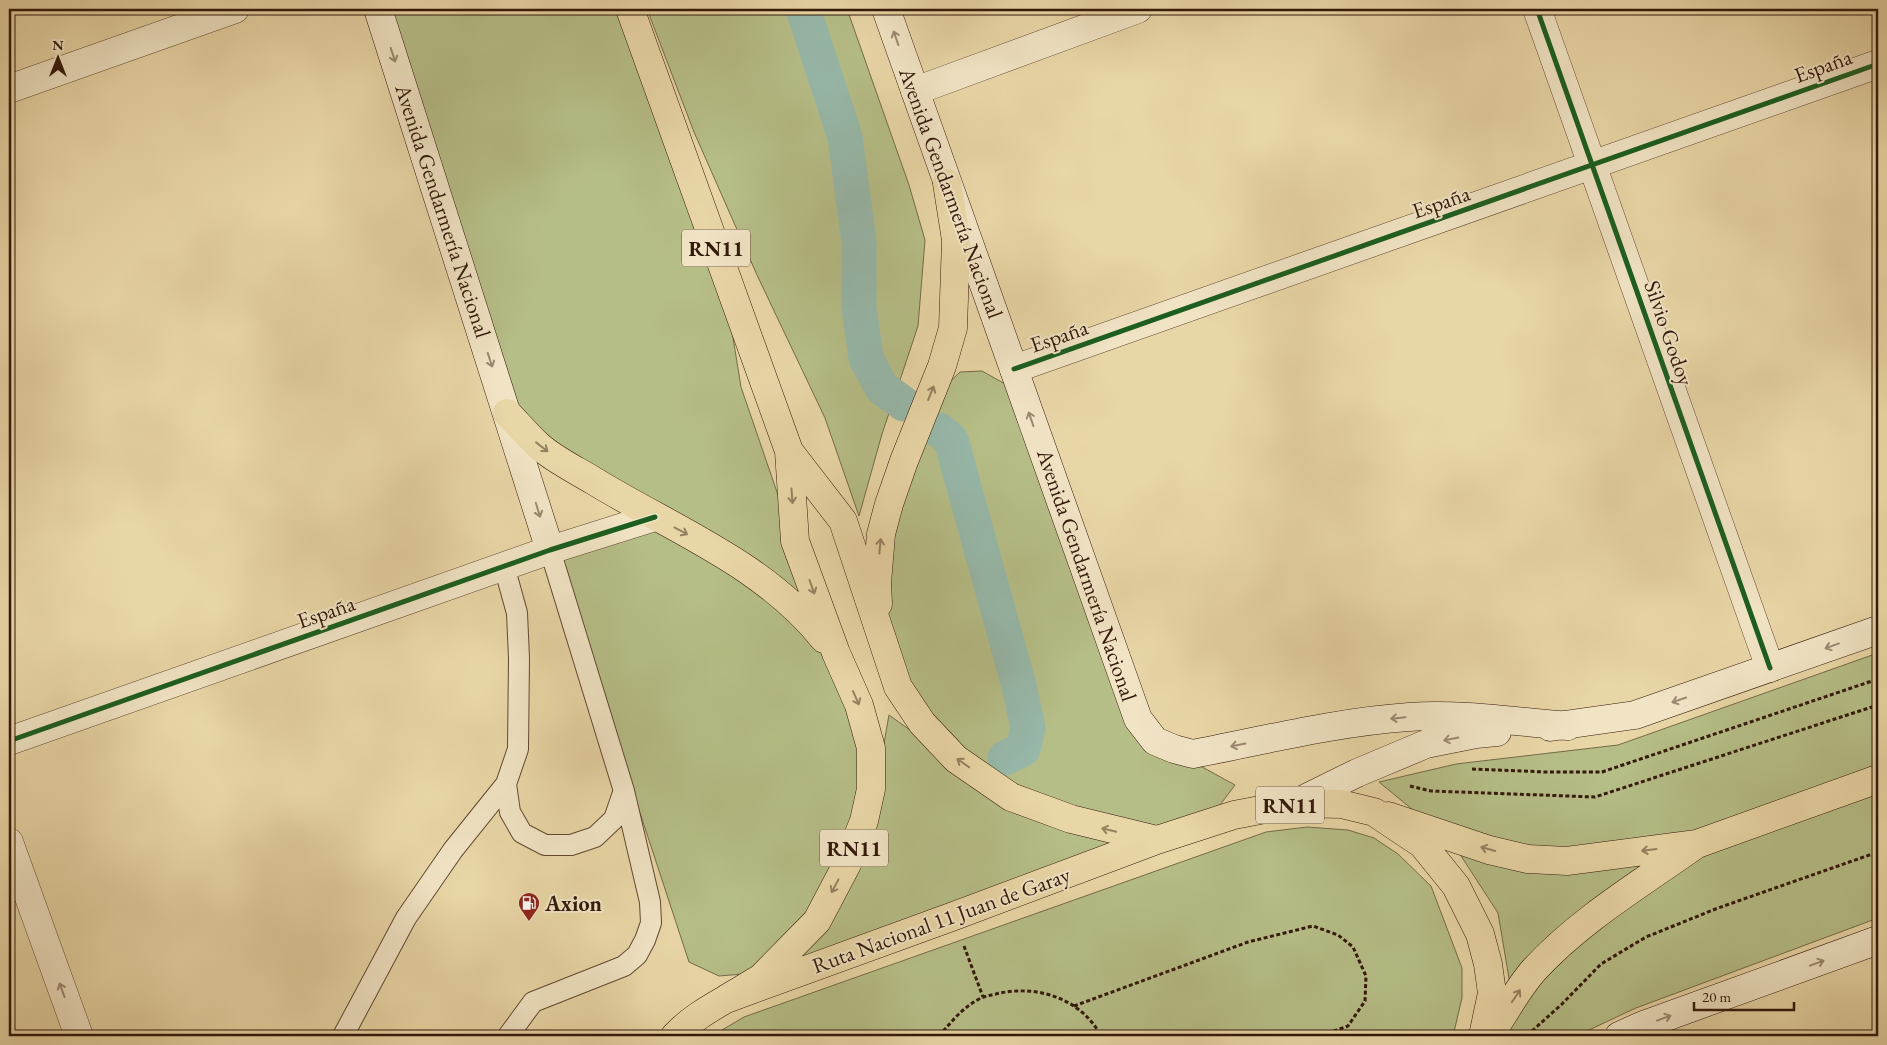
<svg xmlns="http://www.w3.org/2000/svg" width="1887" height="1045" viewBox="0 0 1887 1045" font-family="'EB Garamond',serif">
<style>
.green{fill:#b6be87;stroke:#746b48}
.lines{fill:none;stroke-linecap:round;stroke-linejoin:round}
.canal{stroke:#97b9ab;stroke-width:35}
.lane-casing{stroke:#604831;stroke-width:22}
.street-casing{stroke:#604831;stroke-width:29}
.secondary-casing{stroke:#33180a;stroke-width:29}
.primary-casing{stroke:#33180a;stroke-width:29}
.highway-casing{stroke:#33180a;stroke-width:29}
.path{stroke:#33180a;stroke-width:3;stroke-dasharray:4 2.5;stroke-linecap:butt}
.lane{stroke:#f1e4c5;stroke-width:20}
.street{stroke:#f1e4c5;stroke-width:28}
.secondary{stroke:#f1e4c5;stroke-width:28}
.primary{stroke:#e9d6a6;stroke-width:28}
.highway{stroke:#e9d6a6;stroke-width:28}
.cycleway-casing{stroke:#f1e4c5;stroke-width:8}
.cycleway{stroke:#1b5e20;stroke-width:5}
.oneway{stroke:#9c8871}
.oneway2{stroke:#978060}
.labels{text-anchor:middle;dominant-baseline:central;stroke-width:4;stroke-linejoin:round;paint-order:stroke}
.shield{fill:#f1e4c5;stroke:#6c5542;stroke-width:1}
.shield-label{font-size:21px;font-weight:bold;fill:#33180a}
.street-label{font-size:22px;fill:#33180a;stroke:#f1e4c5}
.poi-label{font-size:22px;font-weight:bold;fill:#33180a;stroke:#f1e4c5;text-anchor:start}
</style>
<rect width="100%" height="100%" fill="#e9d6a6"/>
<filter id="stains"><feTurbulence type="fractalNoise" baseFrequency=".004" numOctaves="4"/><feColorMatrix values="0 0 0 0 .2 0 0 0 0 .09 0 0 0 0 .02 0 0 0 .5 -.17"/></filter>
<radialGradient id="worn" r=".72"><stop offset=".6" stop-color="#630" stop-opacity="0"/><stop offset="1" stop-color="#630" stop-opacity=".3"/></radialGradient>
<!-- green -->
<path class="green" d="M382 9H621L724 282 741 387 817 609 551 449 512 408Z
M647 9H847L909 185 925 240 918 326 882 434 859 516 825 418 757 275 694 132Z
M982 371 1007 385 1131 728 1235 785 1214 813 1153 832 1012 788 963 755 906 686 886 630 888 535 937 394 960 372Z
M656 521 735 564 828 650 854 704 867 788 813 916 755 973 719 976 689 962 555 554Z
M1878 653V918L1636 1008 1576 1036H1504L1513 1002 1498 913 1452 842 1379 782 1456 764 1618 745Z
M889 715 949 758 1144 841 775 974 876 788Z
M1307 827 1348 830 1374 838 1398 854 1431 886 1462 968V998L1453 1036H712L744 1017 1266 832Z"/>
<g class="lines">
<!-- canal -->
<path class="canal" d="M803 9 845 137 859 242V307L866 358 882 388 904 404
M939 430 951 440 1019 686 1028 728 1023 749 1005 758"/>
<!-- lane casing -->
<g class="lane-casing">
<path id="lane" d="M506 784 510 812 522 833 545 845H571L595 837 614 819 623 793
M343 1036 406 918 453 850 506 784 518 749 519 658 517 613 504 566
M508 1036 533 1002 624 966 637 955 645 940 651 923 650 902 624 791 550 550"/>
</g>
<!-- street casing -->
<g class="street-casing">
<path id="street" d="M1537 9 1770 668
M9 89 235 9
M915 91 1138 9
M1014 369 1878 64
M9 741 550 550 655 517
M9 842 79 1036"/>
</g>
<!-- secondary casing -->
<g class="secondary-casing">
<path id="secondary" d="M378 9 550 550
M886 9 1138 719 1155 741 1174 749 1193 754C1265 740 1336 722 1409 717 1460 713 1518 722 1568 726
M1550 727 1635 715 1878 630
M1296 803 1357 773 1426 744 1476 734 1497 732
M1619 1036 1641 1026 1878 940"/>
</g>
<!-- primary casing -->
<g class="primary-casing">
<path id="primary" d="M1388 816 1489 850 1528 859 1567 861 1697 844 1878 779
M1489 1036C1504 1015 1517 989 1534 970 1580 920 1639 885 1694 846"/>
</g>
<!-- highway casing -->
<g class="highway-casing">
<path id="highway" d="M630 9 789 451 795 541 836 653 859 705 871 748V789L864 821 847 864 817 921 761 978 726 999
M507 413C518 424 528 436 539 446 555 460 576 470 594 481 674 530 764 564 824 639
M789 451 843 521 898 687 922 723 956 759 1011 797 1071 819 1157 840
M878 604 877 583 881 534 889 504 904 461 942 366 953 328 956 240 947 183
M675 1036C690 1020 707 1010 726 999L954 916 1157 840 1234 815 1296 803 1341 804 1374 812 1422 844 1456 886 1480 934 1488 964 1492 993 1483 1036"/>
</g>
<!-- path -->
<path class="path" d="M1472 769 1546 772H1602L1878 679
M1410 786 1431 791 1595 797 1878 705
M964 946 983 997
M1074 1006 1248 942 1313 926 1338 935 1353 947 1366 976 1365 1001 1348 1026 1320 1036
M1532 1031 1562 1004 1601 964 1646 937 1718 908 1878 852
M939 1036C952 1021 963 1007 981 998 986 996 991 995 996 994 1036 984 1081 998 1101 1036"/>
<!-- lane -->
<use href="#lane" class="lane"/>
<!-- street -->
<use href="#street" class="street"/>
<!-- secondary -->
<use href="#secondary" class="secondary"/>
<!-- primary -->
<use href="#primary" class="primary"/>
<!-- highway -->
<use href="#highway" class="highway"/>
<!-- cycleway casing -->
<g class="cycleway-casing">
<path id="cycleway" d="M1537 9 1770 668
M1014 369 1878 64
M9 741 550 550 655 517"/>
</g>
<!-- cycleway -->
<use href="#cycleway" class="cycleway"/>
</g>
<!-- one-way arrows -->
<defs><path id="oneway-shaft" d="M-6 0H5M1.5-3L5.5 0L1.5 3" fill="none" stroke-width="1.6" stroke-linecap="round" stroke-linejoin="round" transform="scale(1.25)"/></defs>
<g class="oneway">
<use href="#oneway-shaft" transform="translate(896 38) rotate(-109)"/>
<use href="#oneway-shaft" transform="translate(393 55) rotate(72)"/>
<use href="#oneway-shaft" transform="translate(490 360) rotate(72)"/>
<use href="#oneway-shaft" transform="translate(1031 419) rotate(-109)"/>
<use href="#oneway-shaft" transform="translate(538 510) rotate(73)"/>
<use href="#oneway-shaft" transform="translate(1832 646) rotate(160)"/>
<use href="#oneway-shaft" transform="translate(1679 700) rotate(161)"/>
<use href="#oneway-shaft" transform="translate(1398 718) rotate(174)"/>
<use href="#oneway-shaft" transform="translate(1451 739) rotate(169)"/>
<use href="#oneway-shaft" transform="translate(1238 745) rotate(169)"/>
<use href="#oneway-shaft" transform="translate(1817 963) rotate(-20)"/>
<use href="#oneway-shaft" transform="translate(62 990) rotate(-110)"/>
<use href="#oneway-shaft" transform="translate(1664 1018) rotate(-20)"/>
</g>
<g class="oneway2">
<use href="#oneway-shaft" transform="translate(931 393) rotate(-68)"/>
<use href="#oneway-shaft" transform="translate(542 447) rotate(38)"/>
<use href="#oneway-shaft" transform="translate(792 496) rotate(86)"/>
<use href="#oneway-shaft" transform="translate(681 531) rotate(28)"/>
<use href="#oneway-shaft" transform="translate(880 546) rotate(-85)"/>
<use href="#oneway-shaft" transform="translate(812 587) rotate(70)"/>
<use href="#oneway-shaft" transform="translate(856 698) rotate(66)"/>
<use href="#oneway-shaft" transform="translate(963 763) rotate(-145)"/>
<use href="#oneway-shaft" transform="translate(1109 830) rotate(-167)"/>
<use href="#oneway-shaft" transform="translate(1488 849) rotate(-164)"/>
<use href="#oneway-shaft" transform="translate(1649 850) rotate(173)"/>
<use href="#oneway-shaft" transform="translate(835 886) rotate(118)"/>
<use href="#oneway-shaft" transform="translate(1516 996) rotate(-56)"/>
</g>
<!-- icons -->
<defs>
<g id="fuel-pin" transform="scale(1.125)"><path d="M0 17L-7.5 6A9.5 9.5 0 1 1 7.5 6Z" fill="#8f2418" stroke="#f1e4c5"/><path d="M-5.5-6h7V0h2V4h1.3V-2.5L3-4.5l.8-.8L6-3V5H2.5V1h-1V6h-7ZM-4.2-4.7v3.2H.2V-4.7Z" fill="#fff"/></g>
</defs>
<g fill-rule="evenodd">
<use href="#fuel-pin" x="529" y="903"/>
</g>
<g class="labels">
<!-- shield labels -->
<g class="shield">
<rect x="682" y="229.5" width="68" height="37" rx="4"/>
<rect x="1256" y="786.5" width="68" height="37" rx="4"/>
<rect x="820" y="829.5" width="68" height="37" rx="4"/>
</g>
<g class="shield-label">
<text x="716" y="248">RN11</text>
<text x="1290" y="805">RN11</text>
<text x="854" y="848">RN11</text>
</g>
<!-- street labels -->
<g class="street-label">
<text transform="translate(1823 66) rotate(-20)">España</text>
<text transform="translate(951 193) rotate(70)">Avenida Gendarmería Nacional</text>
<text transform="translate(1441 202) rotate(-19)">España</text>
<text transform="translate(443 211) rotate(72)">Avenida Gendarmería Nacional</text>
<text transform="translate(1669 333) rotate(71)">Silvio Godoy</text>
<text transform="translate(1059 336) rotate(-19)">España</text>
<text transform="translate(1087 575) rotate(71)">Avenida Gendarmería Nacional</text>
<text transform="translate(326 612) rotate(-19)">España</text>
<text transform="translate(941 920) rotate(-20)">Ruta Nacional 11 Juan de Garay</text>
</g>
<!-- poi labels -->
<g class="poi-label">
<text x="545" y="903">Axion</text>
</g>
</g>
<!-- margin -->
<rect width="1887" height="1045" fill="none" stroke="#e9d6a6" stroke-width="30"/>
<rect x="10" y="10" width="1867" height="1025" fill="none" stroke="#33180a" stroke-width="2.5"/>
<rect x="15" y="15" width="1857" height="1015" fill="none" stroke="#33180a"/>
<!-- north arrow -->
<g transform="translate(58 58)" stroke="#f1e4c5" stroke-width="4" paint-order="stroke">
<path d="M0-4L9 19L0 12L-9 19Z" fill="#33180a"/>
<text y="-8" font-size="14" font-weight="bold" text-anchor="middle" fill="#33180a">N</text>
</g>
<!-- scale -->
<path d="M1694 1002v8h100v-8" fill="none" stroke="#33180a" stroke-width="2.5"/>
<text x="1702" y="1002" font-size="15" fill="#33180a" stroke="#f1e4c5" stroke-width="4" paint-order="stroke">20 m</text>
<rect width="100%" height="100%" filter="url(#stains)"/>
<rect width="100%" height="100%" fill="url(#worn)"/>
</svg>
